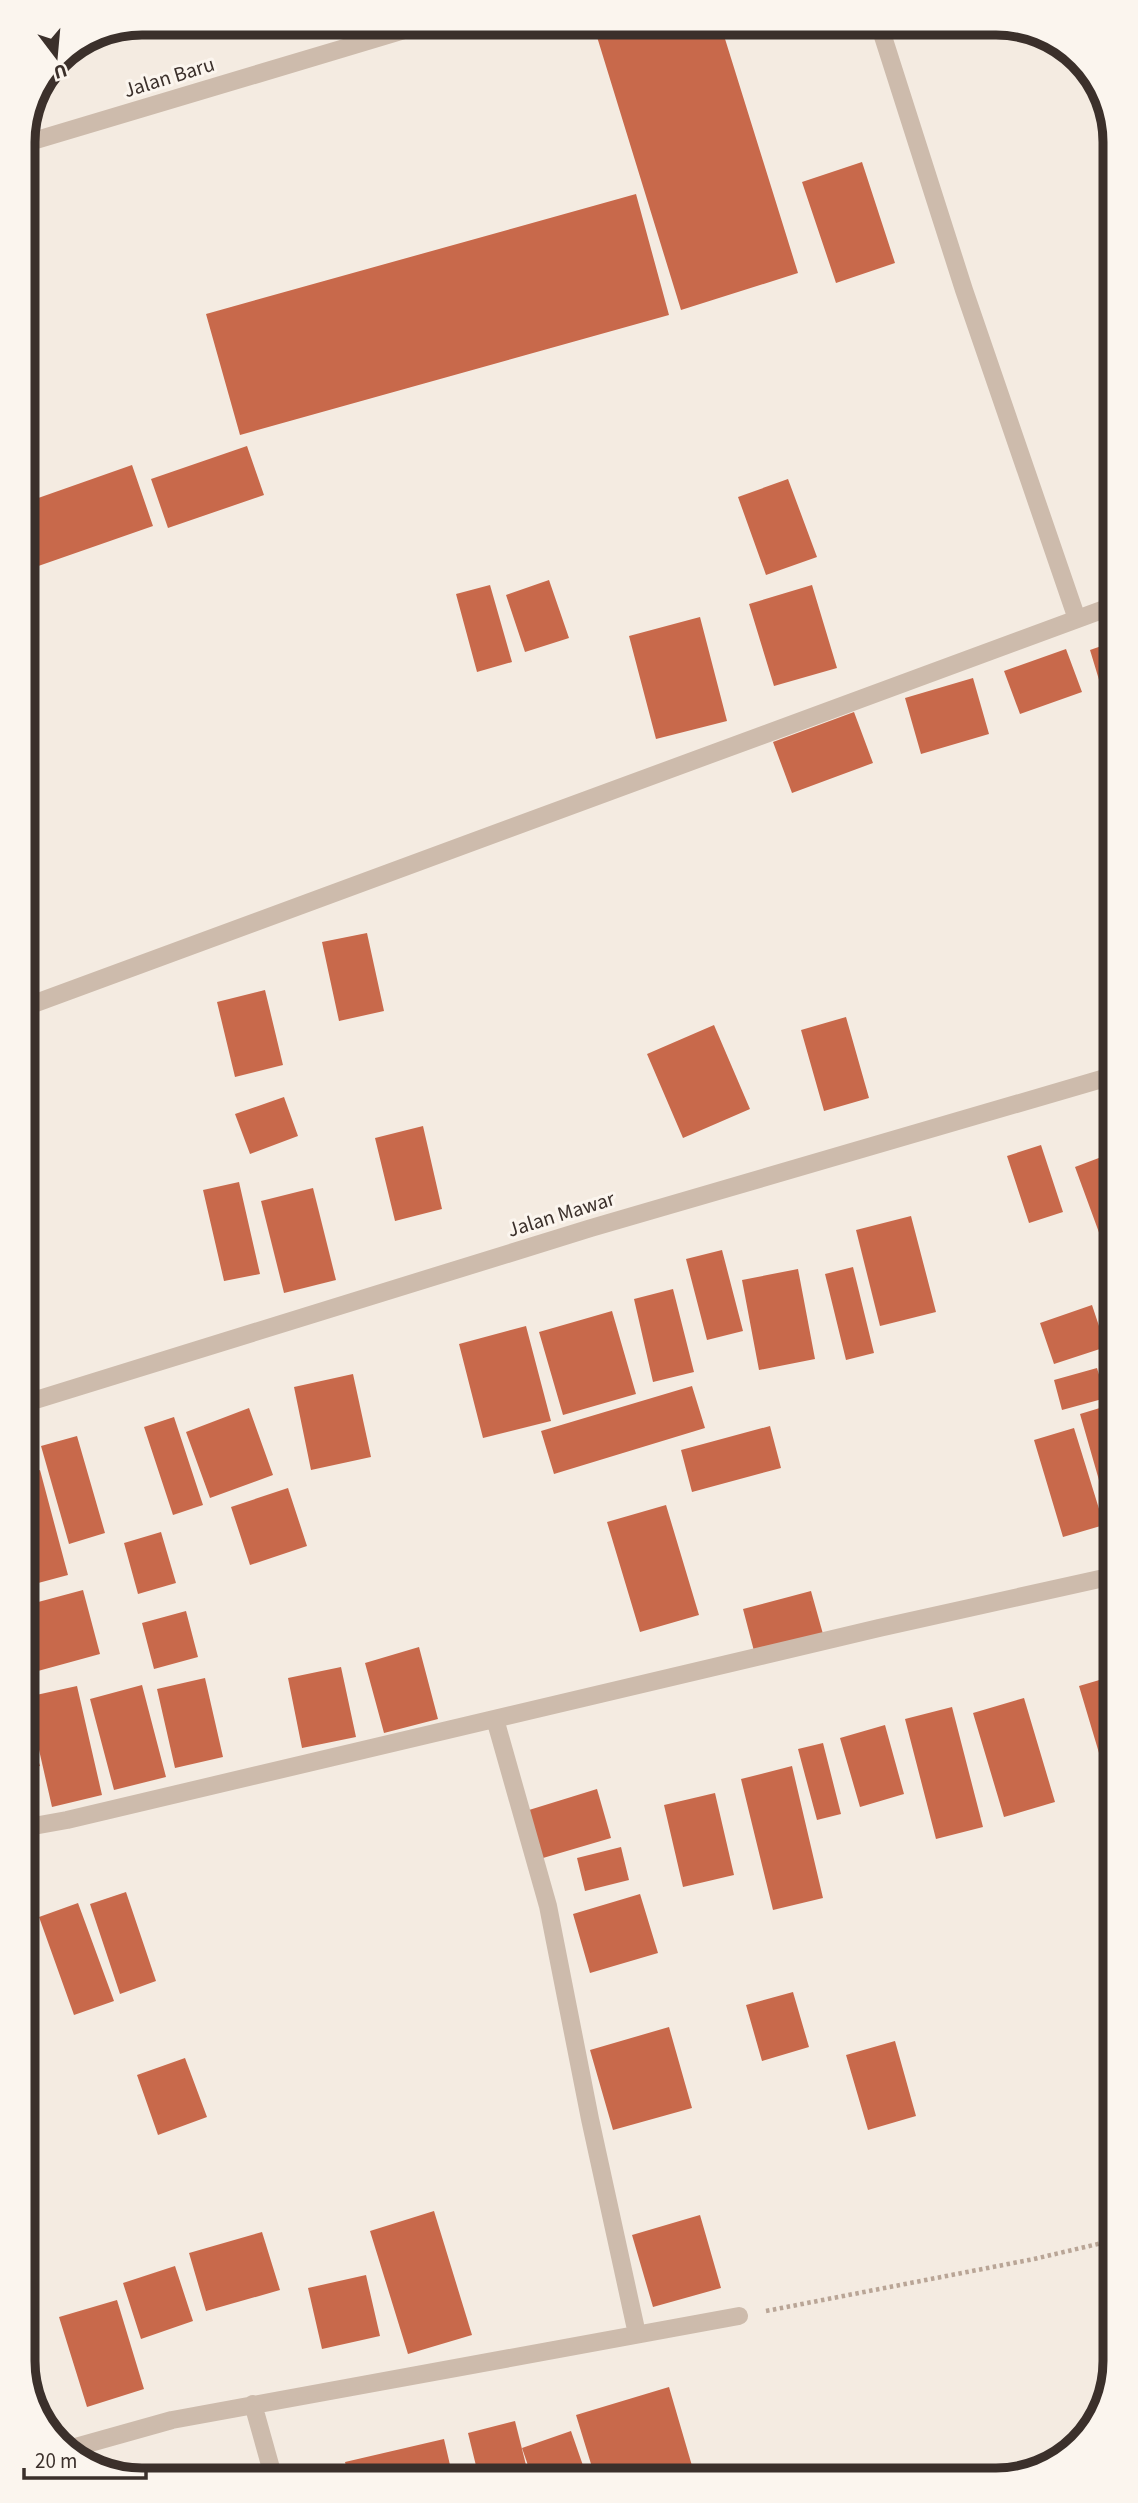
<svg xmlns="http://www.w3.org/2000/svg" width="1138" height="2503" viewBox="0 0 1138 2503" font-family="'Source Sans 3',sans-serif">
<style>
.building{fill:#c8694b}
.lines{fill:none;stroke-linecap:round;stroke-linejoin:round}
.path{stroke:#b9a596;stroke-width:4.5;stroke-dasharray:3.5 3.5;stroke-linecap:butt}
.minor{stroke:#cdbbac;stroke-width:18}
.labels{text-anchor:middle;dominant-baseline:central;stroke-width:6;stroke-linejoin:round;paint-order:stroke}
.street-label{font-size:21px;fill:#3b302b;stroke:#fbf5ee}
.rim{fill:none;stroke:#3b302b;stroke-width:9}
</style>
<rect width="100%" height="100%" fill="#f4ebe1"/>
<!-- building -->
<path class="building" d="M721 26 798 273 681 310 594 27Z
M862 162 895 263 836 283 802 182Z
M636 194 669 315 240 435 206 314Z
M247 446 264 495 168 528 151 479Z
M132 465 153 526 24 571V503Z
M788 479 817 557 766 575 738 497Z
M549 580 569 638 525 652 506 595Z
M490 585 512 662 477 672 456 594Z
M812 585 837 668 774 686 749 604Z
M700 617 727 721 656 739 629 636Z
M1110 643V690L1103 693 1090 650Z
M1066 649 1082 692 1020 714 1004 671Z
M973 678 989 734 921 754 905 698Z
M854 712 873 763 792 793 773 742Z
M367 933 384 1011 339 1021 322 942Z
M265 990 283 1065 235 1077 217 1002Z
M846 1017 869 1098 824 1111 801 1030Z
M714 1025 750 1109 683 1138 647 1054Z
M284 1097 298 1136 250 1154 235 1114Z
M423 1126 442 1209 395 1221 375 1138Z
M1041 1145 1063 1212 1029 1223 1007 1156Z
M1112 1153V1268L1075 1167Z
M239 1182 260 1274 224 1281 203 1190Z
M313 1188 336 1280 284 1293 261 1201Z
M911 1216 936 1312 880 1326 856 1230Z
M722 1250 743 1331 707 1340 686 1259Z
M853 1267 874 1353 846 1360 825 1274Z
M798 1269 815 1359 759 1370 742 1280Z
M673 1289 694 1372 653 1382 634 1299Z
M1092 1305 1106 1347 1054 1364 1040 1323Z
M612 1311 636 1394 563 1415 539 1332Z
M526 1326 551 1421 483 1438 459 1344Z
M1097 1368 1106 1398 1062 1410 1054 1380Z
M353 1374 371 1457 311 1470 294 1387Z
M692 1386 705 1428 554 1474 541 1431Z
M1113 1404V1522H1111L1080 1414Z
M249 1408 273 1475 210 1498 186 1432Z
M174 1417 203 1505 173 1515 144 1427Z
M770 1426 781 1468 692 1492 681 1450Z
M1074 1428 1104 1525 1063 1537 1034 1440Z
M77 1436 105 1533 69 1544 41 1446Z
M40 1470 68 1575 27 1586V1473Z
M288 1488 307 1546 250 1565 231 1507Z
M666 1505 699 1615 640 1632 607 1522Z
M161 1532 176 1583 138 1594 124 1543Z
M83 1590 100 1654 27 1674V1605Z
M811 1591 823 1634 754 1651 743 1609Z
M186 1611 198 1657 154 1669 142 1623Z
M419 1647 438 1719 384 1733 365 1663Z
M341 1667 356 1737 302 1748 288 1678Z
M1113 1676 1114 1760 1102 1763 1079 1686Z
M205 1678 223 1757 175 1768 157 1689Z
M142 1685 166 1777 114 1790 90 1699Z
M77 1686 102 1795 52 1807 27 1697Z
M1024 1698 1055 1802 1004 1817 973 1713Z
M952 1707 983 1827 936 1839 905 1719Z
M27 1725 40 1766 27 1769Z
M885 1725 904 1794 860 1807 840 1738Z
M823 1743 841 1814 817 1820 798 1749Z
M792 1766 823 1898 773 1910 741 1779Z
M597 1789 611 1838 543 1858 529 1810Z
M715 1793 734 1875 683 1887 664 1805Z
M621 1847 629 1880 585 1891 577 1858Z
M126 1892 156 1981 120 1994 90 1904Z
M640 1894 658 1953 590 1973 573 1914Z
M78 1903 114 2001 74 2015 39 1917Z
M793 1992 809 2047 762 2061 746 2005Z
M669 2027 692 2108 613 2130 590 2050Z
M895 2041 916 2116 868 2130 846 2055Z
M185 2058 207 2117 158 2135 137 2075Z
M434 2211 472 2335 408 2354 370 2231Z
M700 2215 721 2288 653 2307 632 2235Z
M262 2232 280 2290 206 2311 189 2253Z
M175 2266 193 2321 141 2339 123 2283Z
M366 2275 380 2336 322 2349 308 2288Z
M117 2300 144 2389 87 2407 59 2317Z
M669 2387 695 2476 595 2477 576 2415Z
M515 2421 529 2477 479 2478 468 2433Z
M571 2431 587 2477H532L522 2448Z
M444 2439 453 2478H349L345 2462Z"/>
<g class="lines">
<!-- path -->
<path class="path" d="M766 2311 1034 2259 1115 2240"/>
<!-- minor -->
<path class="minor" d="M879 24 964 290 1077 619
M23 144 408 29
M25 1007 1110 607
M26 1403 591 1228 1112 1076
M495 1719 548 1906 590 2119 637 2334
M28 1827 67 1820 879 1628 1113 1576
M253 2404 274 2479
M65 2450 172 2420 739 2316"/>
</g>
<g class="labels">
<!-- street labels -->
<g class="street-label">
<text transform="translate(169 77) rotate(-17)">Jalan Baru</text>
<text transform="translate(561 1214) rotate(-17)">Jalan Mawar</text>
</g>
</g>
<!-- crop -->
<path d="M0 0H1138V2503H0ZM142 35H996A107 107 0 0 1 1103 142V2361A107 107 0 0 1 996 2468H142A107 107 0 0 1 35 2361V142A107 107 0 0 1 142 35Z" fill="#fbf5ee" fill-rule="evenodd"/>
<path class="rim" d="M142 35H996A107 107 0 0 1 1103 142V2361A107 107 0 0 1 996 2468H142A107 107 0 0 1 35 2361V142A107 107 0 0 1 142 35Z"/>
<!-- north arrow -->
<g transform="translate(56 56) rotate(164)" stroke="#fbf5ee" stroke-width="5" paint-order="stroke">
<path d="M0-5L12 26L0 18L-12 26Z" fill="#3b302b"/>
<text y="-10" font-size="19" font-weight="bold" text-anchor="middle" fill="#3b302b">U</text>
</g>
<!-- scale -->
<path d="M24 2468v10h122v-10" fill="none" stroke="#3b302b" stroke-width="3.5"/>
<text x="35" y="2468" font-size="21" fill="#3b302b" stroke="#fbf5ee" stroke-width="5" paint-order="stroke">20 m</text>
</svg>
